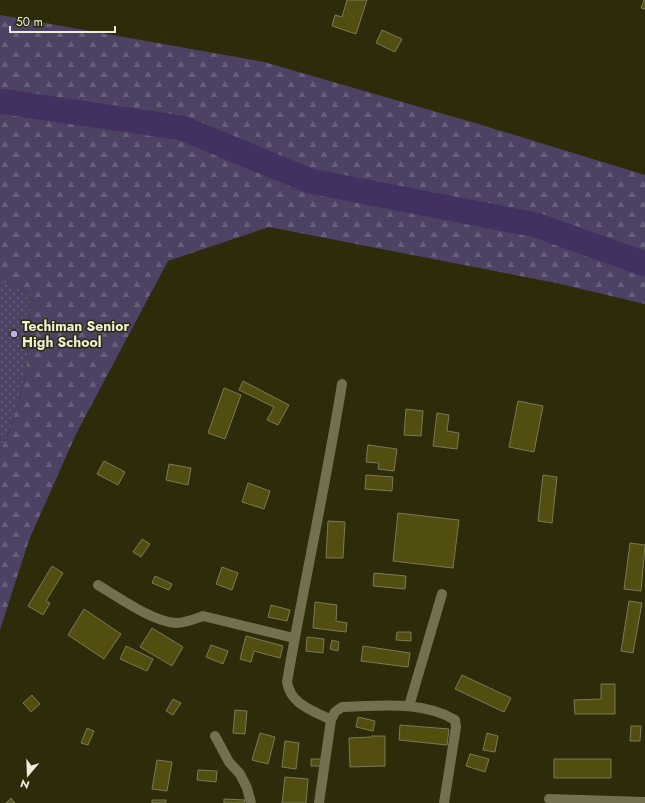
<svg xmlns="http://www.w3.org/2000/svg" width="645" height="803" viewBox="0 0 645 803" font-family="Jost,sans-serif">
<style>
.grass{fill:url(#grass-dots)}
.forest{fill:url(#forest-firs)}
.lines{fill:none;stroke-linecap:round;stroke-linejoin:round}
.river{stroke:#423160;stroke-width:25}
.building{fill:#524e0f;stroke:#7b7957}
.minor{stroke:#72704e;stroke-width:10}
.poi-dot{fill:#c0a8f3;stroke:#2d2b09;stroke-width:1.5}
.labels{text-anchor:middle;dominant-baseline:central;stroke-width:3;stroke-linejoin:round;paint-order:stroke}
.poi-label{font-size:14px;font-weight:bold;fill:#eeeddb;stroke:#2d2b09;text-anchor:start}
</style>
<defs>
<pattern id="grass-dots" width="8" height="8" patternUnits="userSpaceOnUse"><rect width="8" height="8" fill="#4d4264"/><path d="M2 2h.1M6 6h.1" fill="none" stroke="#675e7a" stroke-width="1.8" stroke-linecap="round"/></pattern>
<pattern id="forest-firs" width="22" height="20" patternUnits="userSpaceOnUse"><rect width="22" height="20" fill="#4d4264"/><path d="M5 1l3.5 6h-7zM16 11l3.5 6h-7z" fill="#675e7a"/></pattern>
</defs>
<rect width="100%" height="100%" fill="#2d2b09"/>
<!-- grass -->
<path class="grass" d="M0 281 31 294 26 374 12 424 0 452Z"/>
<!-- forest -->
<path class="forest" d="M0 15 264 62 475 123 645 175V304L556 283 269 227 168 261 77 432 29 540 0 630V452L12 424 26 374 31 294 0 281Z"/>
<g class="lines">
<!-- river -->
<path class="river" d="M0 101 182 128 310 181 536 225 645 264"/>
</g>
<!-- building -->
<path class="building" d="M347 0H367L356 34 332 26 335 15 342 17Z
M644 0H645V9L641 8Z
M382 30 402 39 395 52 376 43Z
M243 381 289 405 278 425 267 420 274 407 239 390Z
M224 388 241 395 225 439 208 433Z
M518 401 543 406 534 452 509 447Z
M406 409 423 411 421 436 404 435Z
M437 413 449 415 447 431 459 433 457 449 433 446Z
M368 445 397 449 394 471 378 469 379 463 366 462Z
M104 461 125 472 118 485 97 474Z
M169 464 191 468 188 485 166 480Z
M366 475 393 477 392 491 365 489Z
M543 475 557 477 552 523 538 521Z
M248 483 270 491 264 509 242 502Z
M398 513 459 520 453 568 393 561Z
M328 521 345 522 343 558H326Z
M142 539 150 544 141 557 133 552Z
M630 543 645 545 641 591 624 589Z
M52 566 63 573 46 601 50 603 43 615 28 606Z
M222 567 238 573 232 590 216 584Z
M374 573 406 576 405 589 373 586Z
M155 576 172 584 169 590 152 583Z
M629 601 642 603 633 653 621 651Z
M315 602 337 605 336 621 347 623 346 632 313 628Z
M271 605 290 610 287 621 268 617Z
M84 609 121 634 104 659 68 635Z
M152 628 183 647 172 666 140 647Z
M397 632H411V641L396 640Z
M246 636 283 646 280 658 254 651 251 662 240 659Z
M307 637 324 639 323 653 306 651Z
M332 640 339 642 338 651 330 649Z
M211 645 228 651 223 664 206 657Z
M126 646 153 659 147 671 120 659Z
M363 646 410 653 408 667 361 661Z
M462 675 511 698 504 712 455 689Z
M601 684H615V714H575L574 700 601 699Z
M32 695 40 704 31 712 23 703Z
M173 699 181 703 173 715 166 711Z
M235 710 247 711 245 734 233 733Z
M358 717 375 721 373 731 356 727Z
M400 725 449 729 447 745 399 740Z
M631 726H641L640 741H630Z
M87 728 94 731 88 745 81 743Z
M260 733 275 737 268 764 252 760Z
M487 733 498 736 495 752 483 750Z
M371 736H385V766L350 767 349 738 371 737Z
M285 741 299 743 296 769 282 767Z
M470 754 489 759 485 772 466 766Z
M311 759H321L322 766H311Z
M554 759H611V778H554Z
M157 760 172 762 167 791 152 789Z
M198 770 217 771 216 782 197 780Z
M285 777 308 779 306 803H282Z
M11 798 15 803H6Z
M224 799 245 800 244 803H224Z
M152 800H166V803H152Z"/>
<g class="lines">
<!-- minor -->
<path class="minor" d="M98 585C118 597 153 622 176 623 185 623 195 619 203 616L294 638
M409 706 442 594
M331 720C312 710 291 705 287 682 304 583 326 484 342 384
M215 736 229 762 240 774 247 788 251 803
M549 799 645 802
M319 803 331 720 335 712 342 707C379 706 422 700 455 720L456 727 444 803"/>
</g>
<!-- markers -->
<circle class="poi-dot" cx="14" cy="334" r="4"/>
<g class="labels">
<!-- poi labels -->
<g class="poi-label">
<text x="22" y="326">Techiman Senior<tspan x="22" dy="16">High School</tspan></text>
</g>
</g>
<!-- north arrow -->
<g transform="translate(28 775) rotate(199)" stroke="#2d2b09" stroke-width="3" paint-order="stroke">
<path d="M0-3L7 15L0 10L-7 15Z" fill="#eeeddb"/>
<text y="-6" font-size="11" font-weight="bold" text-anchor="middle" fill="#eeeddb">N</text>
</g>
<!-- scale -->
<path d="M10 26v6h105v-6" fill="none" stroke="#eeeddb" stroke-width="2"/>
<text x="16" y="26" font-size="12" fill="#eeeddb" stroke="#2d2b09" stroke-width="3" paint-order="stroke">50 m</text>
</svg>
